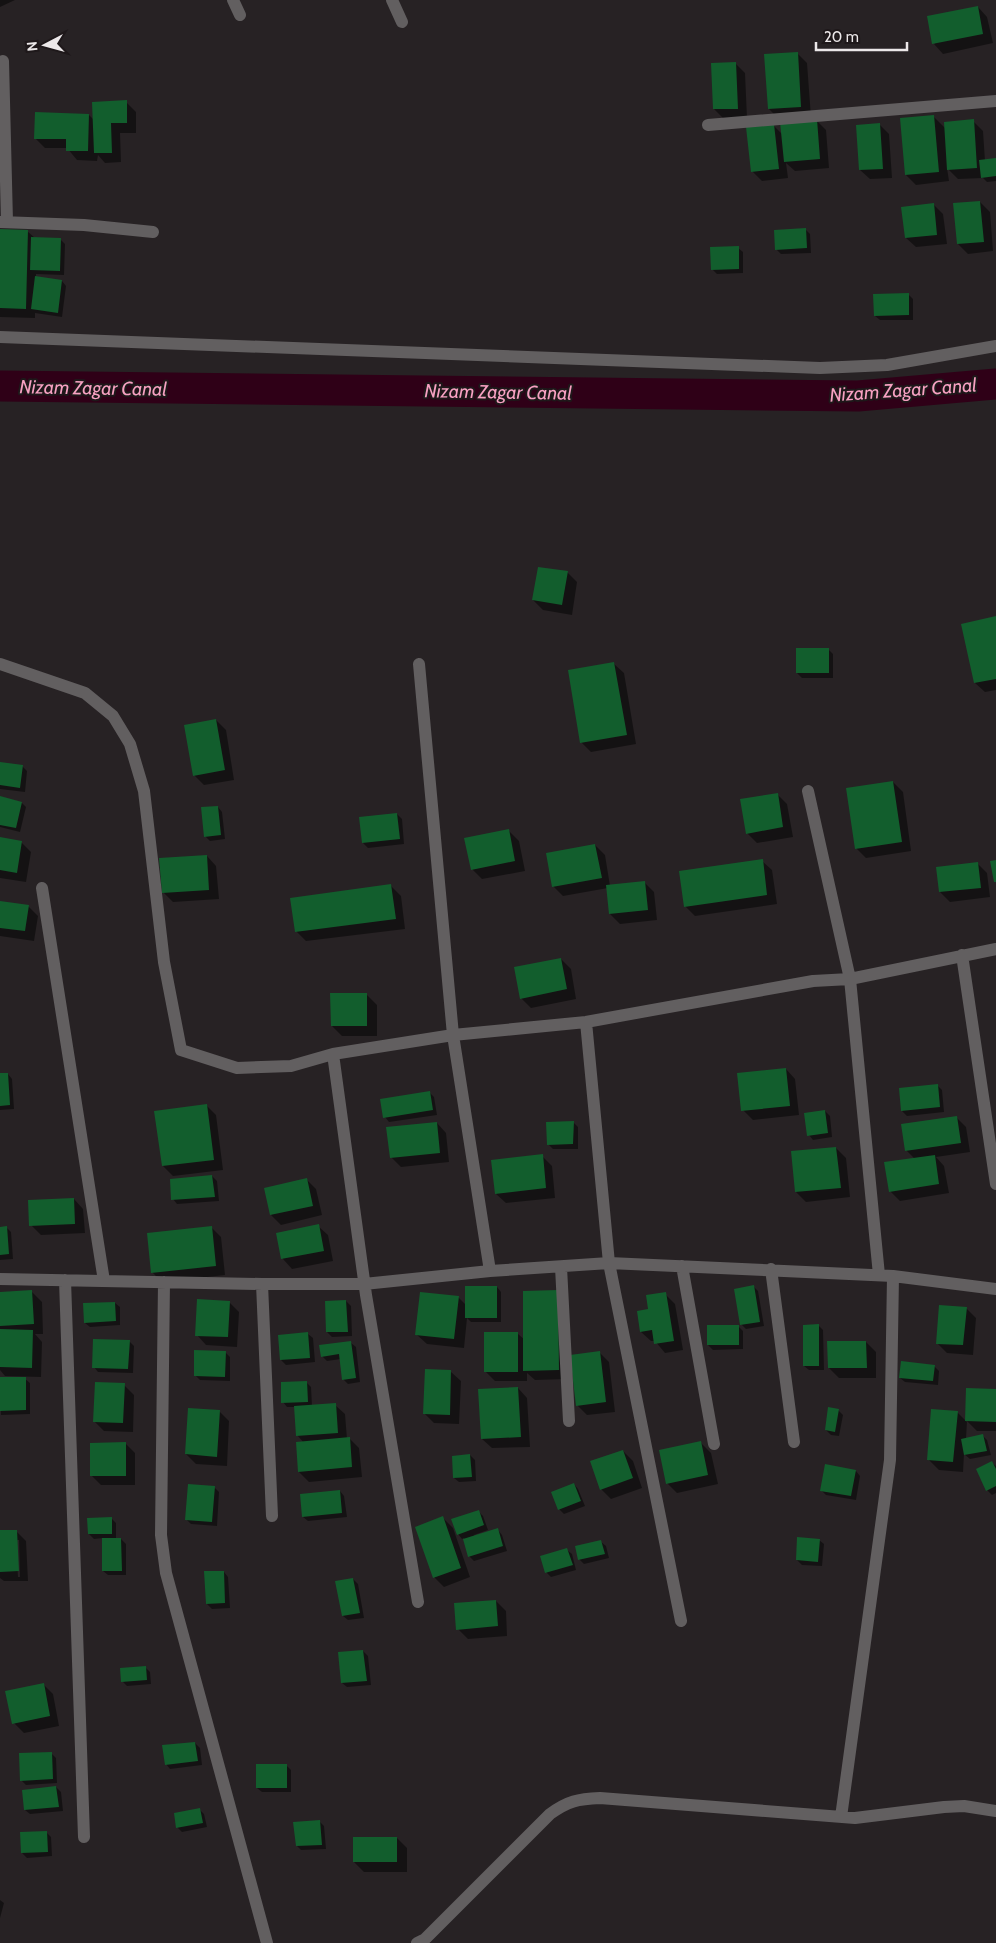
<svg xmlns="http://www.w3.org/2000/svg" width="996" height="1943" viewBox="0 0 996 1943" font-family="Cabin,sans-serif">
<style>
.shadow{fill:#0007;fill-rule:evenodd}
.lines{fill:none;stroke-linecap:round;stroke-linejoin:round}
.canal{stroke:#2f0017;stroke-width:31}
.building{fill:#125e2d}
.minor{stroke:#625f60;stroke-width:12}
.labels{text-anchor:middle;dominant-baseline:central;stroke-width:4;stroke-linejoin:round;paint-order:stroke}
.water-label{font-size:19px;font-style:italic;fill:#f7a1c2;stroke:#1e181a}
</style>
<rect width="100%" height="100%" fill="#272224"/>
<!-- shadow -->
<path class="shadow" d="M0 0H15L0 7Z
M978 7 987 17 993 43 943 54 934 44Z
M797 53 807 63 811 117 779 119 769 109Z
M735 63 745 73 747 118 724 119 714 109Z
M126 102 136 112V133H120L121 162 105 163 98 155 97 161 77 160 67 148H45L35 138 89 115 94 120Z
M933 116 945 128 973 121 983 131 985 161 996 160V181L987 182 983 178 958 179 947 168 949 181 916 185 906 175Z
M816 120 826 130 829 168 795 171 786 163 788 178 762 181 752 171 773 125 783 135Z
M879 124 889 134 892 178 870 179 860 170Z
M980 202 990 212 993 251 968 254 958 244Z
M934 205 943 214 947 244 916 247 906 238Z
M0 230 27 231 35 238 60 239 65 244 64 275 36 274V277L62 281 66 286 62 317 35 313V318L0 317Z
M806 230 810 234 811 253 781 254 776 249Z
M738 248 743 252V273L717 274 712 269Z
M908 294 913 299V320H880L875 316Z
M567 572 577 582 572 615 543 610 533 600Z
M996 618V690L985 692 975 683Z
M828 649 833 654V678H802L797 673Z
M614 664 624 673 636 744 591 752 581 742Z
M216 720 226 730 234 780 204 785 194 775Z
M0 763 22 766 27 771 25 792 0 789Z
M893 782 903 792 911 851 866 858 856 848Z
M777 794 787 804 793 837 757 843 747 833Z
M0 797 22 803 26 807 20 832 0 827Z
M218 807 222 812 225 839 210 841 205 836Z
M397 814 402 819 404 844 368 848 363 843 361 818Z
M509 831 519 841 525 871 482 879 472 869Z
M0 838 21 842 31 852 26 882 0 878Z
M595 845 605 855 610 886 644 882 654 892 657 920 620 924 610 914 608 888 563 896 553 886Z
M207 856 216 866 219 899 173 902 163 892Z
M762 861 772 870 777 904 695 916 685 906Z
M977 863 987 873 990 897 950 902 940 892Z
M391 886 401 896 405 929 306 941 296 931Z
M0 902 28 906 38 916 34 941 0 936Z
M561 959 571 969 576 999 531 1008 521 998Z
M367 995 377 1005V1036H342L332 1026Z
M786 1069 795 1079 799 1115 753 1120 743 1110Z
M0 1074H8L12 1079 14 1109 0 1110Z
M938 1086 942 1090 944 1112 907 1116 902 1111Z
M429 1092 434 1097 437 1115 389 1122 385 1117Z
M206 1105 216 1115 223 1170 173 1176 163 1166Z
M825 1111 830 1116 832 1137 813 1140 809 1135Z
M956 1117 966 1127 970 1152 936 1157 944 1166 949 1193 900 1201 890 1191 915 1159 906 1150Z
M573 1122 578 1127V1149H553L548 1144Z
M437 1123 446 1133 449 1162 401 1167 391 1157Z
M836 1148 846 1158 850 1197 806 1202 796 1192Z
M542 1156 552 1166 555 1198 506 1203 496 1194Z
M212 1176 217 1181 219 1201 177 1204 173 1199Z
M306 1179 316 1189 322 1215 281 1225 271 1215Z
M74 1199 83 1209 85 1233 41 1235 31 1225Z
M318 1226 328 1235 333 1261 292 1269 283 1259 278 1234Z
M6 1227 11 1232 13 1259 0 1260V1228Z
M211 1227 221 1237 225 1275 162 1282 152 1272Z
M753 1286 758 1291 764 1326 746 1329 741 1324Z
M497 1287 501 1292V1322H471L467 1318 464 1348 427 1344 417 1335 458 1297 466 1305Z
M558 1291 569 1379 535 1380 527 1373V1381H495L485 1371 518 1334 525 1340Z
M32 1292 42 1302 43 1334H35L42 1342 41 1377 5 1376 0 1370V1293Z
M665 1294 675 1304 683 1350 665 1353 655 1341H651L641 1332 650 1310Z
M346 1301 351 1306 352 1336 332 1337 327 1332Z
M229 1302 239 1312 237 1347 206 1345 197 1335Z
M115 1303 120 1307V1325L90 1327 85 1323Z
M966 1308 976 1318 973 1355 947 1353 937 1343Z
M738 1326 743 1331V1349L713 1350 708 1345Z
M819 1326 823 1330 824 1370H809L804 1366Z
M308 1334 313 1338 315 1362 286 1365 281 1360Z
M129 1341 134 1346 133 1373 98 1372 94 1367Z
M866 1342 876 1352V1378H839L829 1368Z
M351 1343 356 1347 360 1382 348 1384 343 1379 341 1359 327 1361 322 1356Z
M225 1352 230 1357V1381L200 1380 195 1375Z
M599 1352 609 1362 615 1412 587 1415 577 1405Z
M934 1366 939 1371 938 1385 905 1382 900 1378Z
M451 1372 461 1381 459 1424 434 1423 424 1413Z
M24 1378 30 1383V1414L1 1415 0 1379Z
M306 1382 311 1387 312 1406 335 1405 345 1414 347 1439 349 1438 359 1448 362 1477 309 1482 299 1472 304 1443 297 1435 296 1407H287L283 1402Z
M124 1385 134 1395 133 1432 104 1431 94 1421Z
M518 1388 527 1398 530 1447 492 1448 482 1439Z
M967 1389 996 1390V1431H977L967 1421 966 1439 982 1435 987 1440 991 1455 970 1459 964 1454 963 1472 939 1470 929 1460 957 1412 967 1422Z
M838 1410 843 1415 839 1436 831 1435 826 1430Z
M219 1411 229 1421 227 1466 196 1464 186 1454Z
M125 1443 135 1453V1485H101L91 1475Z
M701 1443 711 1453 718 1484 677 1493 667 1483Z
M623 1451 633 1461 642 1488 611 1499 601 1489Z
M470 1455 475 1460 476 1481 459 1482 454 1478Z
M992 1463 996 1466V1493L992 1495 987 1490Z
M856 1471 860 1476 856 1500 826 1495 821 1490Z
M574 1484 578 1489 585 1506 564 1514 559 1509Z
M215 1488 219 1492 217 1526 191 1524 186 1519Z
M340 1491 344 1496 347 1517 308 1521 303 1517Z
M478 1511 483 1516 488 1530 474 1535 475 1537 498 1530 502 1535 507 1551 474 1561 469 1556 464 1538 462 1539 458 1534Z
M111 1518 116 1523V1539H121L126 1544V1575H108L103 1571V1538L94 1539 89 1534Z
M443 1518 453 1528 470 1577 444 1587 434 1577Z
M16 1531 26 1541 28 1581H4L0 1578V1532ZM16 1540H19L20 1577H18Z
M819 1540 824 1544 822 1566 802 1565 797 1560Z
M601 1542 606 1546 609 1558 584 1564 579 1559Z
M567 1550 572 1554 576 1570 551 1577 546 1572Z
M224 1572 228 1577 230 1608 212 1609 207 1604Z
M353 1579 358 1584 364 1618 348 1620 343 1616Z
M496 1601 506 1611 507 1636 468 1639 458 1629Z
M363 1651 368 1656 371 1685 347 1687 342 1683Z
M145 1667 150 1672 151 1684 127 1686 123 1682Z
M43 1684 53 1694 59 1726 24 1733 14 1723Z
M195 1743 200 1748 202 1765 170 1769 166 1764Z
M51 1753 56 1758 57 1783 26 1785 21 1780Z
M286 1765 291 1770V1792H262L257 1788Z
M56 1787 61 1792 63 1811 30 1814 25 1810Z
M199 1809 204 1814 207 1827 182 1832 177 1827Z
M319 1821 324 1826 326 1849 301 1850 297 1846Z
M46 1832 51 1837 52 1856 27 1858 22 1853Z
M397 1838 407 1848V1872H364L354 1862Z
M0 1900 4 1903 0 1918Z"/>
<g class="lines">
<!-- canal -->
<path class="canal" d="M0 386 858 396 996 384"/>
</g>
<!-- building -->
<path class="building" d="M978 6 983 34 932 44 927 16Z
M798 52 801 107 768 109 764 54Z
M736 62 738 109H713L711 63Z
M127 100V123H111L112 153H94L92 102Z
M35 112 89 114 88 151H66V139H34Z
M934 115 939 172 905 175 900 118Z
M817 119 820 159 784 162 780 122Z
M974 119 977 168 947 170 944 122Z
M880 123 883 169 859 170 856 125Z
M774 124 779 169 751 172 746 127Z
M996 158V176L981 178 979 160Z
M980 201 984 242 957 244 953 203Z
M934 203 937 235 905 238 901 207Z
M806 228 807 248 775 250 774 230Z
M0 229 28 230 26 309 0 308Z
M31 237 61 238 60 271 30 270Z
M739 246V269L711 270 710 247Z
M35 276 62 280 58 313 31 309Z
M909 293V315L874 316 873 294Z
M538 567 568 571 562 605 532 600Z
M996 616V679L974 683 961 624Z
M796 648H829V673H796Z
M614 662 627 735 580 743 568 670Z
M216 719 225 770 193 776 184 725Z
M0 762 23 765 20 788 0 785Z
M893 781 902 842 855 849 846 788Z
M778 793 783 827 746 834 740 799Z
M0 796 22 802 16 828 0 825Z
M218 806 221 835 204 837 201 807Z
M397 813 400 839 362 843 359 817Z
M509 829 515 861 471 870 464 838Z
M0 837 22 841 17 873 0 870Z
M595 844 602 878 552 887 546 853Z
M207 855 209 890 162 893 159 858Z
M763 859 767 895 684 907 679 871Z
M996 860V882H994L990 861Z
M978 862 981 888 939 892 936 867Z
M645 881 648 910 609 914 606 885Z
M391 884 396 919 295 932 290 898Z
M0 901 29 905 25 931 0 928Z
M561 958 567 989 520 999 514 967Z
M330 993H367V1026H331Z
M786 1068 790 1106 741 1111 737 1073Z
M0 1073H8L10 1105 0 1106Z
M938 1084 940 1107 901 1111 899 1088Z
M430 1091 433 1110 383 1118 380 1099Z
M207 1104 214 1160 162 1166 154 1111Z
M825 1110 828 1133 807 1136 804 1113Z
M957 1116 961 1143 905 1151 901 1124Z
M574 1121 573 1144 547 1145 546 1122Z
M437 1122 440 1153 390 1158 386 1127Z
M836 1147 841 1188 795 1192 791 1151Z
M543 1154 546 1188 495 1194 491 1160Z
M935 1155 939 1184 889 1192 884 1162Z
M212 1175 215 1197 171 1200 170 1179Z
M307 1178 313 1206 270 1215 264 1188Z
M74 1198 75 1224 29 1226 28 1200Z
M319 1224 324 1251 281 1259 276 1233Z
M7 1226 9 1254 0 1255V1227Z
M212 1226 216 1266 151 1273 147 1233Z
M754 1285 760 1322 740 1325 734 1289Z
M465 1286H497V1318H465Z
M32 1290 34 1324 0 1326V1292Z
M558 1290 559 1370 523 1371V1291Z
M420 1292 459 1296 454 1339 415 1335Z
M666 1292 674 1341 654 1344 652 1330 640 1332 637 1311 648 1309 646 1295Z
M197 1299 230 1301 228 1337 195 1336Z
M346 1300 348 1332H326L325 1301Z
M115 1302 116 1321 84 1323 83 1303Z
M939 1305 967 1307 963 1345 936 1344Z
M819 1324V1366H803V1325Z
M707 1325H739V1345H707Z
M0 1329 33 1330 32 1368 0 1367Z
M308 1332 310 1358 280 1360 278 1335Z
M484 1332H518V1372H484Z
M93 1339 130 1340 128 1369 92 1368Z
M351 1341 356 1378 342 1380 339 1354 321 1357 319 1345Z
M827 1341H866L867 1368H828Z
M194 1350 226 1351 225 1377 194 1376Z
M600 1351 606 1402 576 1406 570 1355Z
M901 1361 935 1365 933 1381 899 1378Z
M425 1369 451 1370 450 1415 423 1414Z
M0 1377H26V1410L0 1411Z
M307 1381 308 1402 281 1403V1382Z
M95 1382 125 1383 123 1423 93 1422Z
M518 1387 521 1437 481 1439 478 1389Z
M966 1388 996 1389V1422L965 1421Z
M336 1403 338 1433 296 1436 294 1406Z
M828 1407 839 1409 835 1432 825 1430Z
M188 1408 220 1410 217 1457 185 1454Z
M931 1409 958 1411 953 1462 927 1460Z
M983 1434 987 1451 964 1455 961 1439Z
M350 1437 352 1467 298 1472 296 1442Z
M701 1441 708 1475 666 1484 659 1450Z
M126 1442V1476H90V1443Z
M623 1450 633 1478 600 1490 590 1461Z
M470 1454 472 1477 453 1478 452 1456Z
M992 1461 996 1469V1486L986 1491 976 1469Z
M825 1464 856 1470 851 1496 820 1491Z
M574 1483 581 1501 558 1510 551 1492Z
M188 1484 215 1486 212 1522 185 1520Z
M340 1490 342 1513 302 1517 300 1494Z
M479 1510 484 1525 457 1535 451 1519Z
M443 1516 461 1568 433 1578 415 1527Z
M112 1517V1534H88L87 1518Z
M498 1528 503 1546 468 1557 463 1539Z
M0 1530H17L19 1571 0 1572Z
M797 1537 820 1539 818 1562 796 1560Z
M102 1538H121L122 1571H102Z
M601 1540 605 1554 578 1560 575 1546Z
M567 1548 573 1565 545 1573 540 1556Z
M204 1571H224L225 1603 206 1604Z
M353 1578 360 1613 342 1616 335 1581Z
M496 1600 498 1626 456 1630 454 1603Z
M363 1650 367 1681 341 1683 338 1652Z
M146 1666 147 1680 121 1682 120 1668Z
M44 1683 50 1716 12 1724 5 1691Z
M195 1742 198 1761 165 1765 162 1745Z
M52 1752 53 1779 20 1781 19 1753Z
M256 1764H287V1788H256Z
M56 1786 59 1807 24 1810 22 1790Z
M200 1808 203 1823 176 1828 174 1813Z
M320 1820 322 1845 296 1846 293 1822Z
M47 1831 48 1852 21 1853 20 1832Z
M353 1837H397V1862H353Z"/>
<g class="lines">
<!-- minor -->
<path class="minor" d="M233 0 240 15
M392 0 402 22
M3 61 7 222
M708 125 996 101
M0 222 84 225 153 232
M0 337 820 368 887 365 996 346
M0 664 85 693 113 716 130 744 144 791 164 962 181 1050 237 1068 291 1066 333 1054 453 1035 586 1022 813 981 850 979 996 949
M419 664 453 1035 490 1271
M808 791 850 979 879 1275
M42 888 104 1281
M962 955 996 1184
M586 1022 609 1263 681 1621
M333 1054 366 1295 418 1602
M682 1266 714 1444
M561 1267 569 1421
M771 1269 794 1442
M0 1279 262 1284H364L490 1271 609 1263 893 1276 996 1289
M65 1280 84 1837
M164 1282 161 1535 166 1573 267 1943
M262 1284 272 1516
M841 1817 890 1460 893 1276
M417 1943 425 1939 550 1814C568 1801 578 1799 600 1798L855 1818 944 1807 964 1806 996 1811"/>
</g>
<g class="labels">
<!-- water labels -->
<g class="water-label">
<text transform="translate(93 388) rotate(1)">Nizam Zagar Canal</text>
<text transform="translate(903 390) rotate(-4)">Nizam Zagar Canal</text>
<text transform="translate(498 392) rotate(1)">Nizam Zagar Canal</text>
</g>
</g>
<!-- north arrow -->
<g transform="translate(45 45) rotate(264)" stroke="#1e181a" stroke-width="4" paint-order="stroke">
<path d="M0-4L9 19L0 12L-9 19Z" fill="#ece8e9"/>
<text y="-8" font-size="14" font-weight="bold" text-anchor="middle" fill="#ece8e9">N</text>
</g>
<!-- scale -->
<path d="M816 42v8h91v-8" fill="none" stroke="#ece8e9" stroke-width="2.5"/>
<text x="824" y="42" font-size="15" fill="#ece8e9" stroke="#1e181a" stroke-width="4" paint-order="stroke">20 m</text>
</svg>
